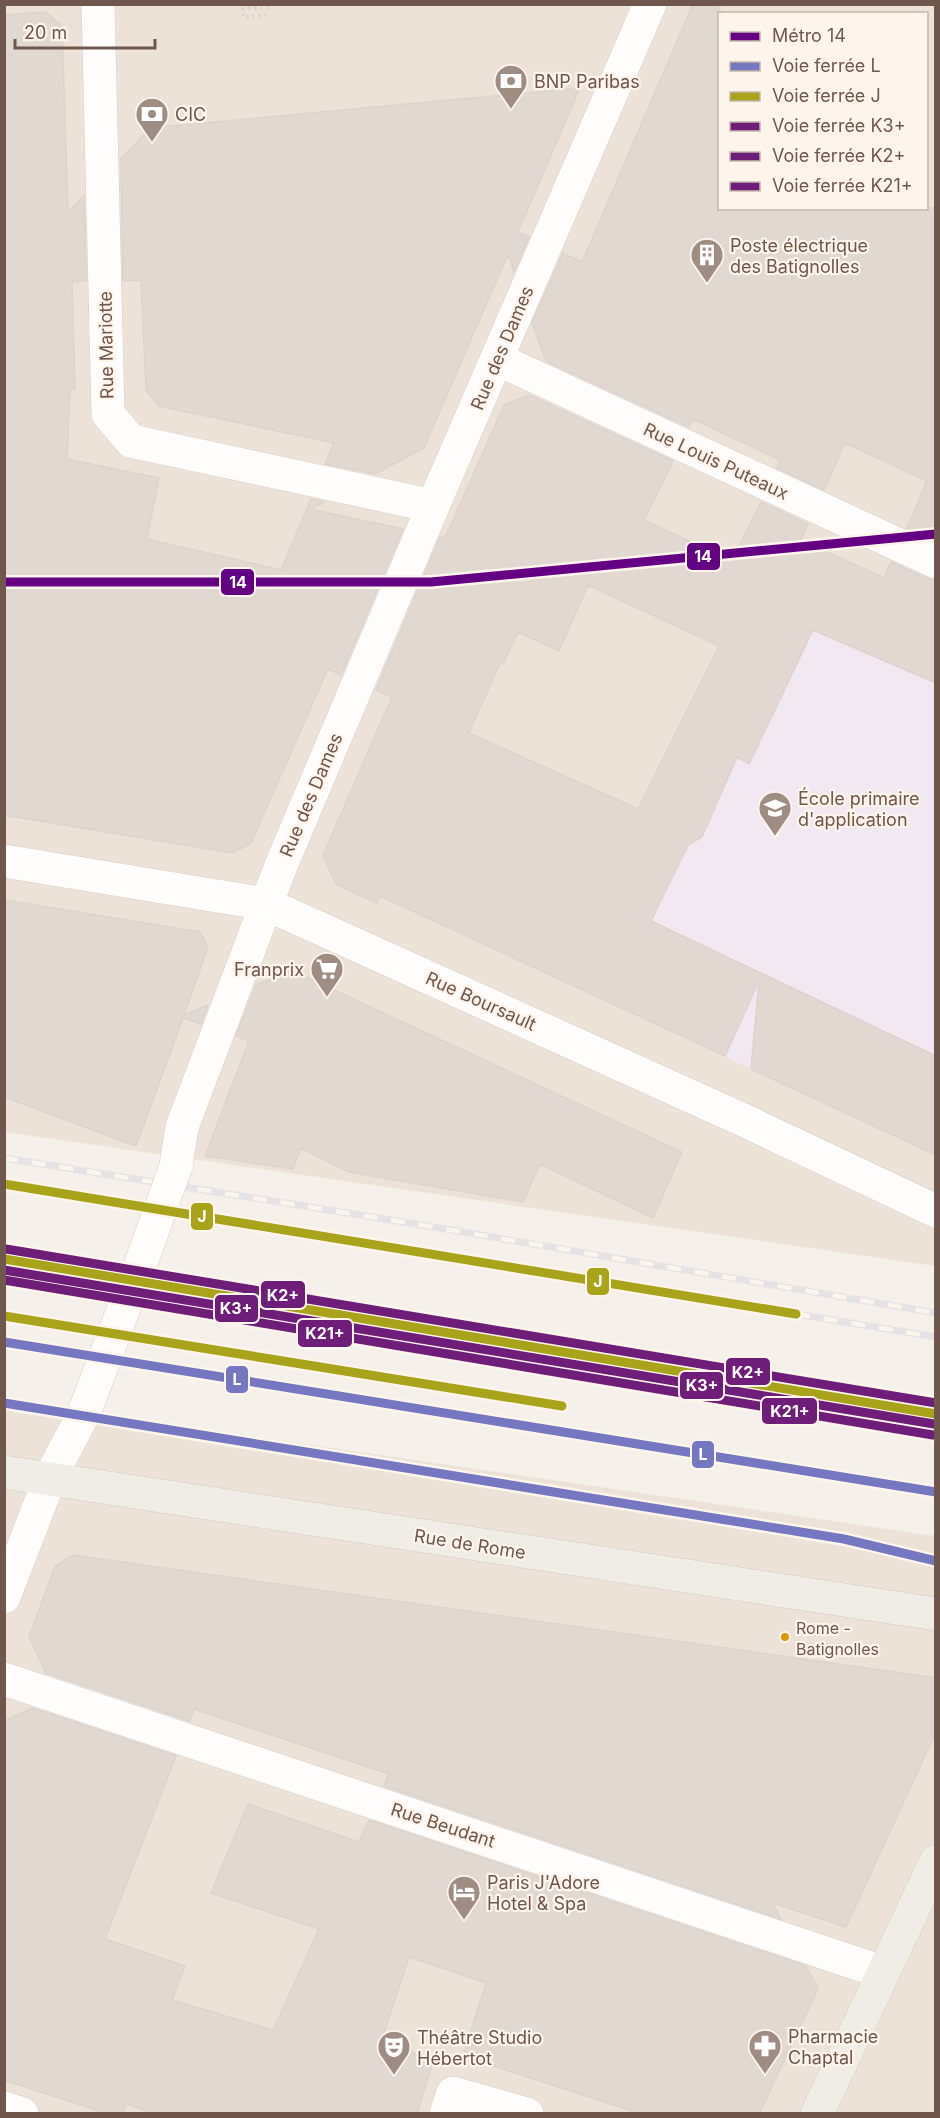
<svg xmlns="http://www.w3.org/2000/svg" width="940" height="2118" viewBox="0 0 940 2118" font-family="Inter,sans-serif">
<style>
.residential{fill:#ede2d8;fill-rule:evenodd}
.education{fill:#f1e8f1}
.building{fill:#e1d8d2;stroke:#ddd3cd;stroke-width:1.5;fill-rule:evenodd}
.lines{fill:none;stroke-linecap:round;stroke-linejoin:round}
.minor-casing{stroke:#d4cdc8;stroke-width:34}
.major-casing{stroke:#d3cbc7;stroke-width:34}
.path{stroke:#d6cfcb;stroke-width:4;stroke-dasharray:1.5 4.5;stroke-linecap:butt}
.minor{stroke:#fefdfc;stroke-width:33}
.major{stroke:#f0ece6;stroke-width:33}
.rail-casing{stroke:#e4e2e4;stroke-width:7}
.rail{stroke:#fdf5eb;stroke-width:4.5;stroke-dasharray:14;stroke-linecap:butt}
.minor-bridge-casing{stroke:#d4cdc8;stroke-width:34;stroke-linecap:butt}
.minor-bridge{stroke:#fefdfc;stroke-width:33}
.rail-1-casing{stroke:#fdf5eb;stroke-width:14}
.rail-2-casing{stroke:#fdf5eb;stroke-width:14}
.rail-3-casing{stroke:#fdf5eb;stroke-width:14}
.rail-4-casing{stroke:#fdf5eb;stroke-width:14}
.rail-5-casing{stroke:#fdf5eb;stroke-width:14}
.rail-1{stroke:#7577c0;stroke-width:9}
.rail-2{stroke:#a8a31b;stroke-width:9}
.rail-3{stroke:#6e1e78;stroke-width:9}
.rail-4{stroke:#6e1e78;stroke-width:9}
.rail-5{stroke:#6e1e78;stroke-width:9}
.metro-1-casing{stroke:#fdf5eb;stroke-width:14}
.metro-1{stroke:#640082;stroke-width:9}
.bus-dot{fill:#dc960f;stroke:#fdf5eb;stroke-width:2}
.labels{text-anchor:middle;dominant-baseline:central;stroke-width:4.5;stroke-linejoin:round;paint-order:stroke}
.bus-label{font-size:16px;fill:#70574d;stroke:#fdf5eb;text-anchor:start}
.poi-label{font-size:18px;fill:#70574d;stroke:#fdf5eb;text-anchor:start}
.street-label{font-size:18px;fill:#70574d;stroke:#fdf5eb}
.line-badge{stroke:#fdf5eb;stroke-width:2}
.badge-label{font-size:16px;text-anchor:middle;font-weight:bold;fill:#fff}
</style>
<rect width="100%" height="100%" fill="#f5f0ea"/>
<!-- residential -->
<path class="residential" d="M5 5H935V1266L5 1132ZM720 14H926V208H720Z
M4 1400 935 1536V2113H5Z"/>
<!-- education -->
<path class="education" d="M775 528 935 602V1155L550 975 630 806 650 814 674 767 662 759 719 646Z"/>
<!-- building -->
<path class="building" d="M693 4H720V208H936V541L907 528 927 481 845 443 824 490 777 468 780 460 693 419 689 427 546 361 532 323 563 253 582 262Z
M46 12 62 26 68 212 84 196 86 281 72 282 75 389H70L67 459 159 478 147 539 281 570 311 499 324 502 310 509 403 529 341 675 328 669 251 843 233 853 4 815V15Z
M580 88 518 232 529 237 514 272 508 254 424 448 375 474 325 464 334 443 159 406 146 390 141 280 123 281 121 159 150 128Z
M529 395 673 461 644 520 732 561 761 502 808 524 801 540 884 578 891 562 928 579 936 580V683L813 630 749 764 737 757 702 837 688 845 651 921 936 1056V1155L751 1069 759 981 725 1056 380 896 376 903 336 884 323 855 392 697 376 690 440 537 445 538 504 405ZM588 585 719 646 638 809 469 733 500 663 503 664 518 632 559 651Z
M4 900 200 932 208 947 184 1015 208 1005 201 1024 183 1018 136 1146 4 1097Z
M291 970 682 1152 653 1218 540 1164 523 1202 349 1172 301 1148 293 1169 205 1156 249 1041 236 1036 256 985Z
M73 1555 936 1678V1732L846 1927 773 1903 781 1919 384 1786 389 1774 194 1709 190 1721 46 1673 29 1637 55 1566Z
M32 1708 176 1756 105 1939 185 1966 172 2000 273 2030 319 1929 211 1893 248 1804 359 1842 369 1820 806 1966 818 1989 759 2114H641L463 2056 486 1983 409 1957 381 2042 434 2059 417 2114H156L126 2104 123 2114H108L4 2080V1721Z"/>
<g class="lines">
<!-- minor casing -->
<g class="minor-casing">
<path id="minor" d="M98 4 108 414 131 441 433 506
M497 359 936 562
M4 861 266 904 741 1119 936 1211
M176 1166 182 1127 280 868 433 506 650 4
M4 1597 50 1478 84 1413
M4 1679 882 1972
M4 2108 22 2114
M446 2114 453 2093 527 2114"/>
</g>
<!-- major casing -->
<g class="major-casing">
<path id="major" d="M4 1472 936 1614
M817 2114 936 1861"/>
</g>
<!-- path -->
<path class="path" d="M268 7 243 9 244 17 268 15"/>
<!-- minor -->
<use href="#minor" class="minor"/>
<!-- major -->
<use href="#major" class="major"/>
<!-- rail casing -->
<g class="rail-casing">
<path id="rail" d="M4 1158 422 1225 936 1313
M796 1314 936 1337"/>
</g>
<!-- rail -->
<use href="#rail" class="rail"/>
<!-- minor-bridge casing -->
<g class="minor-bridge-casing">
<path id="minor-bridge" d="M84 1413 138 1271 176 1166"/>
</g>
<!-- minor-bridge -->
<use href="#minor-bridge" class="minor-bridge"/>
<!-- rail-1 casing -->
<g class="rail-1-casing">
<path id="rail-1" d="M4 1342 936 1492
M4 1403 844 1539 936 1561"/>
</g>
<!-- rail-2 casing -->
<g class="rail-2-casing">
<path id="rail-2" d="M4 1184 796 1314
M4 1259 936 1414
M4 1316 562 1406"/>
</g>
<!-- rail-3 casing -->
<g class="rail-3-casing">
<path id="rail-3" d="M4 1270 934 1424"/>
</g>
<!-- rail-4 casing -->
<g class="rail-4-casing">
<path id="rail-4" d="M6 1249 936 1403"/>
</g>
<!-- rail-5 casing -->
<g class="rail-5-casing">
<path id="rail-5" d="M4 1280 933 1435"/>
</g>
<!-- rail-1 -->
<use href="#rail-1" class="rail-1"/>
<!-- rail-2 -->
<use href="#rail-2" class="rail-2"/>
<!-- rail-3 -->
<use href="#rail-3" class="rail-3"/>
<!-- rail-4 -->
<use href="#rail-4" class="rail-4"/>
<!-- rail-5 -->
<use href="#rail-5" class="rail-5"/>
<!-- metro-1 casing -->
<g class="metro-1-casing">
<path id="metro-1" d="M4 582H431L936 534"/>
</g>
<!-- metro-1 -->
<use href="#metro-1" class="metro-1"/>
</g>
<!-- icons -->
<defs>
<g id="bank-pin" transform="scale(1.725)"><path d="M0 17L-7.5 6A9.5 9.5 0 1 1 7.5 6Z" fill="#9f8d84" stroke="#fdf5eb"/><path d="M-6-4H6V4H-6ZM0-2.3a2.3 2.3 0 1 0 0 4.6a2.3 2.3 0 1 0 0-4.6Z" fill="#fff"/></g>
<g id="building-pin" transform="scale(1.725)"><path d="M0 17L-7.5 6A9.5 9.5 0 1 1 7.5 6Z" fill="#9f8d84" stroke="#fdf5eb"/><path d="M-4-6H4V6H1V3H-1V6H-4ZM-2.5-4.3h1.7v1.8h-1.7ZM.8-4.3h1.7v1.8H.8ZM-2.5-1h1.7V.8h-1.7ZM.8-1h1.7V.8H.8Z" fill="#fff"/></g>
<g id="school-pin" transform="scale(1.725)"><path d="M0 17L-7.5 6A9.5 9.5 0 1 1 7.5 6Z" fill="#9f8d84" stroke="#fdf5eb"/><path d="M0-5L7-2L0 1L-7-2ZM-4 1L0 2.5L4 1V4Q0 6-4 4Z" fill="#fff"/></g>
<g id="supermarket-pin" transform="scale(1.725)"><path d="M0 17L-7.5 6A9.5 9.5 0 1 1 7.5 6Z" fill="#9f8d84" stroke="#fdf5eb"/><path d="M-6-5.5h2.5l.6 2H6L4.5 2H-2.5L-4.4-4H-6ZM-1.5 3.2a1.3 1.3 0 1 0 .1 0ZM3 3.2a1.3 1.3 0 1 0 .1 0Z" fill="#fff"/></g>
<g id="hotel-pin" transform="scale(1.725)"><path d="M0 17L-7.5 6A9.5 9.5 0 1 1 7.5 6Z" fill="#9f8d84" stroke="#fdf5eb"/><path d="M-6-4.5h1.5V1H6V5H4.5V3h-9V5H-6ZM-4 0a1.8 1.8 0 1 1 3.6 0ZM.5 0V-2.5h3Q6-2.5 6 0Z" fill="#fff"/></g>
<g id="pharmacy-pin" transform="scale(1.725)"><path d="M0 17L-7.5 6A9.5 9.5 0 1 1 7.5 6Z" fill="#9f8d84" stroke="#fdf5eb"/><path d="M-2-6h4v4h4v4h-4v4h-4v-4h-4v-4h4Z" fill="#fff"/></g>
<g id="theatre-pin" transform="scale(1.725)"><path d="M0 17L-7.5 6A9.5 9.5 0 1 1 7.5 6Z" fill="#9f8d84" stroke="#fdf5eb"/><path d="M-5-5.5Q0-4 5-5.5V0Q5 5 0 6Q-5 5-5 0ZM-3.3-2.5H-1v1.5H-3.3ZM1-2.5H3.3v1.5H1ZM-2.8 1Q0 5.5 2.8 1Z" fill="#fff"/></g>
</defs>
<g fill-rule="evenodd">
<use href="#bank-pin" x="511" y="81"/>
<use href="#bank-pin" x="152" y="114"/>
<use href="#building-pin" x="707" y="255"/>
<use href="#school-pin" x="775" y="808"/>
<use href="#supermarket-pin" x="327" y="969"/>
<use href="#hotel-pin" x="464" y="1892"/>
<use href="#pharmacy-pin" x="765" y="2046"/>
<use href="#theatre-pin" x="394" y="2047"/>
</g>
<!-- markers -->
<circle class="bus-dot" cx="785" cy="1637" r="5"/>
<g class="labels">
<!-- bus labels -->
<g class="bus-label">
<text x="796" y="1628">Rome -<tspan x="796" dy="21">Batignolles</tspan></text>
</g>
<!-- poi labels -->
<g class="poi-label">
<text x="534" y="81">BNP Paribas</text>
<text x="175" y="114">CIC</text>
<text x="730" y="245">Poste électrique<tspan x="730" dy="21">des Batignolles</tspan></text>
<text x="798" y="798">École primaire<tspan x="798" dy="21">d'application</tspan></text>
<text x="304" y="969" text-anchor="end">Franprix</text>
<text x="487" y="1882">Paris J'Adore<tspan x="487" dy="21">Hotel &amp; Spa</tspan></text>
<text x="788" y="2036">Pharmacie<tspan x="788" dy="21">Chaptal</tspan></text>
<text x="417" y="2037">Théâtre Studio<tspan x="417" dy="21">Hébertot</tspan></text>
</g>
<!-- street labels -->
<g class="street-label">
<text transform="translate(106 345) rotate(-91)">Rue Mariotte</text>
<text transform="translate(502 348) rotate(-67)">Rue des Dames</text>
<text transform="translate(716 461) rotate(25)">Rue Louis Puteaux</text>
<text transform="translate(311 795) rotate(-67)">Rue des Dames</text>
<text transform="translate(481 1001) rotate(24)">Rue Boursault</text>
<text transform="translate(470 1544) rotate(9)">Rue de Rome</text>
<text transform="translate(443 1825) rotate(18)">Rue Beudant</text>
</g>
</g>
<g class="line-badge">
<rect x="686" y="542" width="35" height="29" rx="6" fill="#640082"/>
<rect x="220" y="568" width="35" height="28" rx="6" fill="#640082"/>
<rect x="190" y="1202" width="24" height="29" rx="6" fill="#a8a31b"/>
<rect x="586" y="1267" width="24" height="29" rx="6" fill="#a8a31b"/>
<rect x="260" y="1280" width="46" height="29" rx="6" fill="#6e1e78"/>
<rect x="214" y="1294" width="45" height="29" rx="6" fill="#6e1e78"/>
<rect x="297" y="1319" width="56" height="29" rx="6" fill="#6e1e78"/>
<rect x="725" y="1357" width="46" height="29" rx="6" fill="#6e1e78"/>
<rect x="225" y="1365" width="24" height="29" rx="6" fill="#7577c0"/>
<rect x="679" y="1371" width="45" height="29" rx="6" fill="#6e1e78"/>
<rect x="761" y="1397" width="57" height="28" rx="6" fill="#6e1e78"/>
<rect x="691" y="1440" width="24" height="29" rx="6" fill="#7577c0"/>
</g>
<g class="badge-label">
<text x="703" y="562">14</text>
<text x="238" y="588">14</text>
<text x="202" y="1222">J</text>
<text x="598" y="1287">J</text>
<text x="283" y="1301">K2+</text>
<text x="236" y="1314">K3+</text>
<text x="325" y="1339">K21+</text>
<text x="748" y="1378">K2+</text>
<text x="237" y="1385">L</text>
<text x="702" y="1391">K3+</text>
<text x="790" y="1417">K21+</text>
<text x="703" y="1460">L</text>
</g>
<!-- border -->
<rect width="940" height="2118" fill="none" stroke="#70574d" stroke-width="12"/>
<!-- legend -->
<rect x="718" y="12" width="210" height="198" fill="#fdf5eb" stroke="#c5b6ac" stroke-width="1.5"/>
<rect x="730" y="32" width="30" height="9" fill="#640082" stroke="#c5b6ac" stroke-width="1.5"/>
<text x="772" y="42" font-size="18" fill="#70574d">Métro 14</text>
<rect x="730" y="62" width="30" height="9" fill="#7577c0" stroke="#c5b6ac" stroke-width="1.5"/>
<text x="772" y="72" font-size="18" fill="#70574d">Voie ferrée L</text>
<rect x="730" y="92" width="30" height="9" fill="#a8a31b" stroke="#c5b6ac" stroke-width="1.5"/>
<text x="772" y="102" font-size="18" fill="#70574d">Voie ferrée J</text>
<rect x="730" y="122" width="30" height="9" fill="#6e1e78" stroke="#c5b6ac" stroke-width="1.5"/>
<text x="772" y="132" font-size="18" fill="#70574d">Voie ferrée K3+</text>
<rect x="730" y="152" width="30" height="9" fill="#6e1e78" stroke="#c5b6ac" stroke-width="1.5"/>
<text x="772" y="162" font-size="18" fill="#70574d">Voie ferrée K2+</text>
<rect x="730" y="182" width="30" height="9" fill="#6e1e78" stroke="#c5b6ac" stroke-width="1.5"/>
<text x="772" y="192" font-size="18" fill="#70574d">Voie ferrée K21+</text>
<!-- scale -->
<path d="M15 39v9h140v-9" fill="none" stroke="#70574d" stroke-width="3"/>
<text x="24" y="39" font-size="18" fill="#70574d" stroke="#fdf5eb" stroke-width="4.5" paint-order="stroke">20 m</text>
</svg>
